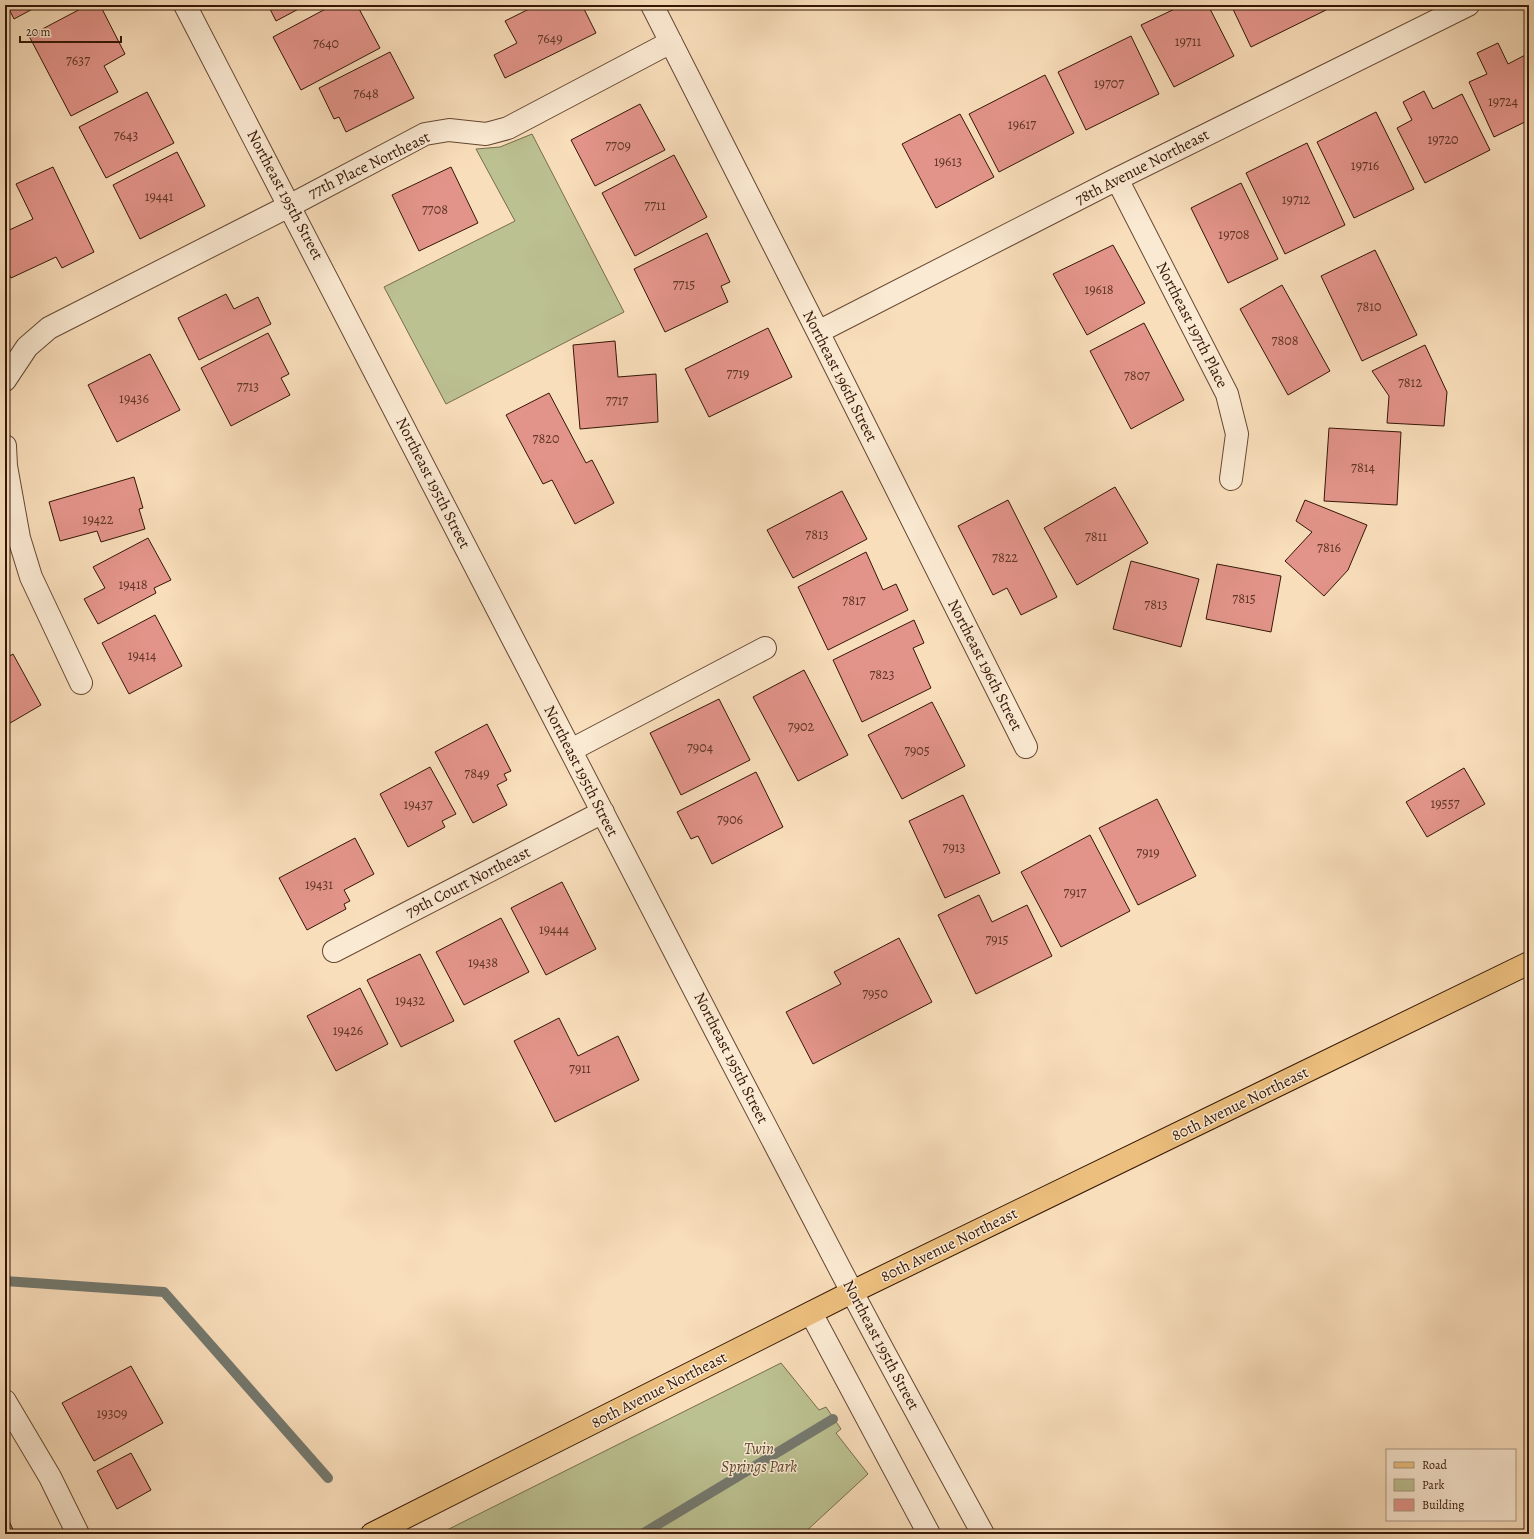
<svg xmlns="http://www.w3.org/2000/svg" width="1534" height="1539" viewBox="0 0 1534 1539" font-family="Alegreya,serif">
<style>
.green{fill:#bcc191;stroke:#786c4b}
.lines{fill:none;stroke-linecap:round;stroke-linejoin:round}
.stream{stroke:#74796f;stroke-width:10}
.building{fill:#e3948a;stroke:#341605}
.minor-casing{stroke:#654832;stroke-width:24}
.major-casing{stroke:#341605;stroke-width:24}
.minor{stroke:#fbead3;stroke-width:22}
.major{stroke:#ecbf7e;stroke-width:22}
.labels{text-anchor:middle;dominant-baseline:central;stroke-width:3;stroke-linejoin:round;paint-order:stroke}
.number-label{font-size:14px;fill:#603626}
.street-label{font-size:16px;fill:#341605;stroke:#fbead3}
.park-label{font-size:16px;font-style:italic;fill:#5d492f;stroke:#fbead3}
</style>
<rect width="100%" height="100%" fill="#f9debb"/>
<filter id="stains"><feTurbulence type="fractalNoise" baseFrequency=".005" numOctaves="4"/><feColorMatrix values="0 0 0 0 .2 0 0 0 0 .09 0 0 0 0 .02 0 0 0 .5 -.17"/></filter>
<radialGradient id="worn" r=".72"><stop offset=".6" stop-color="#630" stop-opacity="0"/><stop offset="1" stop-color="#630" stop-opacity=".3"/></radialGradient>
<!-- green -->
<path class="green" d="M532 134 624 312 446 404 384 287 515 221 476 149 500 147Z
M781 1363 819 1410 826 1407 841 1429 836 1433 868 1474 803 1534H439Z"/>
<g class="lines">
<!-- stream -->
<path class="stream" d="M5 1281 164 1292 328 1478
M642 1534 833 1419"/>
</g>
<!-- building -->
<path class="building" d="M7 5H40L14 19Z
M88 5H100L125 54 104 66 118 92 71 116 29 36Z
M268 5H306L276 21Z
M333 5H357L380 48 301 90 273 37Z
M537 5H582L596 33 505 78 494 55 517 43 505 21Z
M1183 5H1208L1234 56 1174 87 1141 25Z
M1231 5H1323L1326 10 1251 47Z
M1131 36 1159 94 1086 130 1058 72Z
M1498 43 1508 64 1529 53V120L1494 137 1469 82 1487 74 1477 53Z
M390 52 414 98 346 132 339 117 334 119 319 88Z
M1045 75 1074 133 999 172 969 114Z
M1424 91 1433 109 1462 94 1490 150 1425 183 1397 128 1412 120 1403 102Z
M147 92 174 143 106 178 79 127Z
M640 104 665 150 595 186 571 140Z
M1376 112 1414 189 1354 218 1317 142Z
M960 114 994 177 936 208 902 144Z
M1307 143 1345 225 1285 254 1246 173Z
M177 152 205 206 140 239 113 185Z
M674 155 707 217 635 256 602 193Z
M53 167 94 252 62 268 56 257 11 278 5 266V232L33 219 16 184Z
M451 167 478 223 419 251 392 195Z
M1241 183 1278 259 1228 283 1191 208Z
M707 233 730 282 721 286 728 302 665 332 634 269Z
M1113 245 1145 303 1087 335 1053 274Z
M1375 250 1417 335 1362 361 1321 276Z
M1282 285 1330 371 1288 395 1240 309Z
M226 294 234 309 258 297 271 324 199 360 178 318Z
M1144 323 1184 400 1131 429 1090 351Z
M768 328 792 377 709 417 685 369Z
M268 333 289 374 281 378 290 395 231 426 201 368Z
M615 341 618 377 656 374 658 422 580 429 573 345Z
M1425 345 1447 392 1444 426 1387 423 1389 396 1372 371Z
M150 354 180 410 117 442 88 385Z
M549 393 586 463 592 460 614 503 575 524 552 480 543 484 506 415Z
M1329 428 1401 432 1397 505 1324 501Z
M134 477 143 508 139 509 145 529 101 542 97 531 60 541 49 502Z
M1115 487 1148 543 1077 585 1044 528Z
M842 491 867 539 793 578 767 530Z
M1008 500 1057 597 1021 615 1007 588 993 595 958 526Z
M1305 500 1367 525 1348 570 1324 596 1285 561 1312 532 1296 521Z
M148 538 171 580 154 588 156 593 98 624 84 599 105 588 93 567Z
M866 552 883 590 896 584 908 610 828 650 798 587Z
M1131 561 1199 579 1181 647 1113 629Z
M1217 564 1281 576 1271 632 1206 619Z
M155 615 182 666 129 694 102 643Z
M914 620 924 643 913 648 931 688 862 722 833 660Z
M13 654 41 705 5 726V659Z
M804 670 848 755 798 781 753 697Z
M719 699 750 760 681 795 650 733Z
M932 702 965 766 902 799 868 735Z
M487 724 511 771 504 774 507 780 497 785 507 805 473 823 435 752Z
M430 767 456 814 442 821 445 827 408 847 380 794Z
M1464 768 1485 804 1427 837 1406 802Z
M756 772 783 827 712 864 698 836 691 839 677 812Z
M963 795 1000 873 945 898 909 821Z
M1157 799 1196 876 1138 905 1099 828Z
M1090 835 1130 911 1061 947 1021 872Z
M355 838 374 874 344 890 350 901 344 904 346 909 307 930 279 878Z
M562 882 596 949 546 975 511 908Z
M979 895 992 922 1027 905 1052 956 976 994 938 915Z
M501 918 529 972 464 1005 436 952Z
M899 938 932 1002 813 1064 786 1012 841 984 834 972Z
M420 954 454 1021 401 1047 367 980Z
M360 988 388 1044 336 1071 307 1016Z
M559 1018 578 1056 618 1036 639 1080 555 1122 514 1041Z
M131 1366 163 1423 94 1461 62 1403Z
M131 1453 151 1490 117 1509 97 1471Z
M5 1512 15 1534H5Z"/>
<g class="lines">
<!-- minor casing -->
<g class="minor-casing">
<path id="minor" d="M185 5C410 431 626 863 851 1290 894 1372 939 1453 983 1534
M652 5 818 332 1026 747
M1117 179 1227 394 1237 434 1231 479
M818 332 1117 179 1468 5
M5 380 27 347 49 328 291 205 425 134 449 130 486 134 508 128 671 42
M5 446 6 466 19 538 31 577 81 683
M571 750 765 648
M334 951 603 812
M811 1313 929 1534
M5 1401 50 1477 78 1534"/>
</g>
<!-- major casing -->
<g class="major-casing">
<path id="major" d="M372 1534 852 1292 1529 963"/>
</g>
<!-- minor -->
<use href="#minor" class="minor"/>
<!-- major -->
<use href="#major" class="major"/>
</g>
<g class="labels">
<!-- number labels -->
<g class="number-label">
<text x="550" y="38">7649</text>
<text x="1188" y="41">19711</text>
<text x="326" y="43">7640</text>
<text x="78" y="60">7637</text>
<text x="1109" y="83">19707</text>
<text x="366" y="93">7648</text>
<text x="1503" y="101">19724</text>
<text x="1022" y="124">19617</text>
<text x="126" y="135">7643</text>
<text x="1443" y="139">19720</text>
<text x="618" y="145">7709</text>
<text x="948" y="161">19613</text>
<text x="1365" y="165">19716</text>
<text x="159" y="196">19441</text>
<text x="1296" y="199">19712</text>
<text x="655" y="205">7711</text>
<text x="435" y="209">7708</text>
<text x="1234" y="234">19708</text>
<text x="684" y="284">7715</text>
<text x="1099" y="289">19618</text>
<text x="1369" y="306">7810</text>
<text x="1285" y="340">7808</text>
<text x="738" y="373">7719</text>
<text x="1137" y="375">7807</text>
<text x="1410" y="382">7812</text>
<text x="248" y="386">7713</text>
<text x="134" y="398">19436</text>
<text x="617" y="400">7717</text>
<text x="546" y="438">7820</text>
<text x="1363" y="467">7814</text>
<text x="98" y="519">19422</text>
<text x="817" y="534">7813</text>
<text x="1096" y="536">7811</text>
<text x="1329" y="547">7816</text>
<text x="1005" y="557">7822</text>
<text x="133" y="584">19418</text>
<text x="1244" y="598">7815</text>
<text x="854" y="600">7817</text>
<text x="1156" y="604">7813</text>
<text x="142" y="655">19414</text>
<text x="882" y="674">7823</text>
<text x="801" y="726">7902</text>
<text x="700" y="747">7904</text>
<text x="917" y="750">7905</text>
<text x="477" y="773">7849</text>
<text x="1445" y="803">19557</text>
<text x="418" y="804">19437</text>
<text x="730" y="819">7906</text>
<text x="954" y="847">7913</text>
<text x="1148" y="852">7919</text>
<text x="319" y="884">19431</text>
<text x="1075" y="892">7917</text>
<text x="554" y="929">19444</text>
<text x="997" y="939">7915</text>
<text x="483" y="962">19438</text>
<text x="875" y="993">7950</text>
<text x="410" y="1000">19432</text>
<text x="348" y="1030">19426</text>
<text x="580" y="1068">7911</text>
<text x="112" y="1413">19309</text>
</g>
<!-- street labels -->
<g class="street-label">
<text transform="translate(369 165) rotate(-26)">77th Place Northeast</text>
<text transform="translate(1142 167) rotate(-27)">78th Avenue Northeast</text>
<text transform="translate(285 195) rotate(62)">Northeast 195th Street</text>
<text transform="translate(1192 325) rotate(63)">Northeast 197th Place</text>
<text transform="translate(840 376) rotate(63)">Northeast 196th Street</text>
<text transform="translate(433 483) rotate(63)">Northeast 195th Street</text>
<text transform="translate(985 665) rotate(63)">Northeast 196th Street</text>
<text transform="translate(581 771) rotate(63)">Northeast 195th Street</text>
<text transform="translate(468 882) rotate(-27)">79th Court Northeast</text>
<text transform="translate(731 1058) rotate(63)">Northeast 195th Street</text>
<text transform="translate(1240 1104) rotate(-26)">80th Avenue Northeast</text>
<text transform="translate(949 1245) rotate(-26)">80th Avenue Northeast</text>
<text transform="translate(881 1345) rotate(62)">Northeast 195th Street</text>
<text transform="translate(659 1390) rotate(-27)">80th Avenue Northeast</text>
</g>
<!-- park labels -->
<g class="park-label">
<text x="759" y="1449">Twin<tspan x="759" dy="18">Springs Park</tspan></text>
</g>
</g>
<!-- margin -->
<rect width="1534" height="1539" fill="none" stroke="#f9debb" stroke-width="20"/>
<rect x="6" y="6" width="1522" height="1527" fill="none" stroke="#341605" stroke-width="2"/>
<rect x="10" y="10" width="1514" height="1519" fill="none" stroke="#341605"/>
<!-- legend -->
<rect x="1386" y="1449" width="130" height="72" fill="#fbead3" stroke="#ab9581"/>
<rect x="1394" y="1462" width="20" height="6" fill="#ecbf7e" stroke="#ab9581"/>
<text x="1422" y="1469" font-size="12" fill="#341605">Road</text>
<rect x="1394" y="1479" width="20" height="12" fill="#bcc191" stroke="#ab9581"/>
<text x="1422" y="1489" font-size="12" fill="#341605">Park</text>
<rect x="1394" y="1499" width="20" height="12" fill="#e3948a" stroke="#ab9581"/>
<text x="1422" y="1509" font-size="12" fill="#341605">Building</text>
<!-- scale -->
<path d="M20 36v6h101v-6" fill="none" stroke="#341605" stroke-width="2"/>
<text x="26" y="36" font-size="12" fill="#341605" stroke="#fbead3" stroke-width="3" paint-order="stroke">20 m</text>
<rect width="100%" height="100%" filter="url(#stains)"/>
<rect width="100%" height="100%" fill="url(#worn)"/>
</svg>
